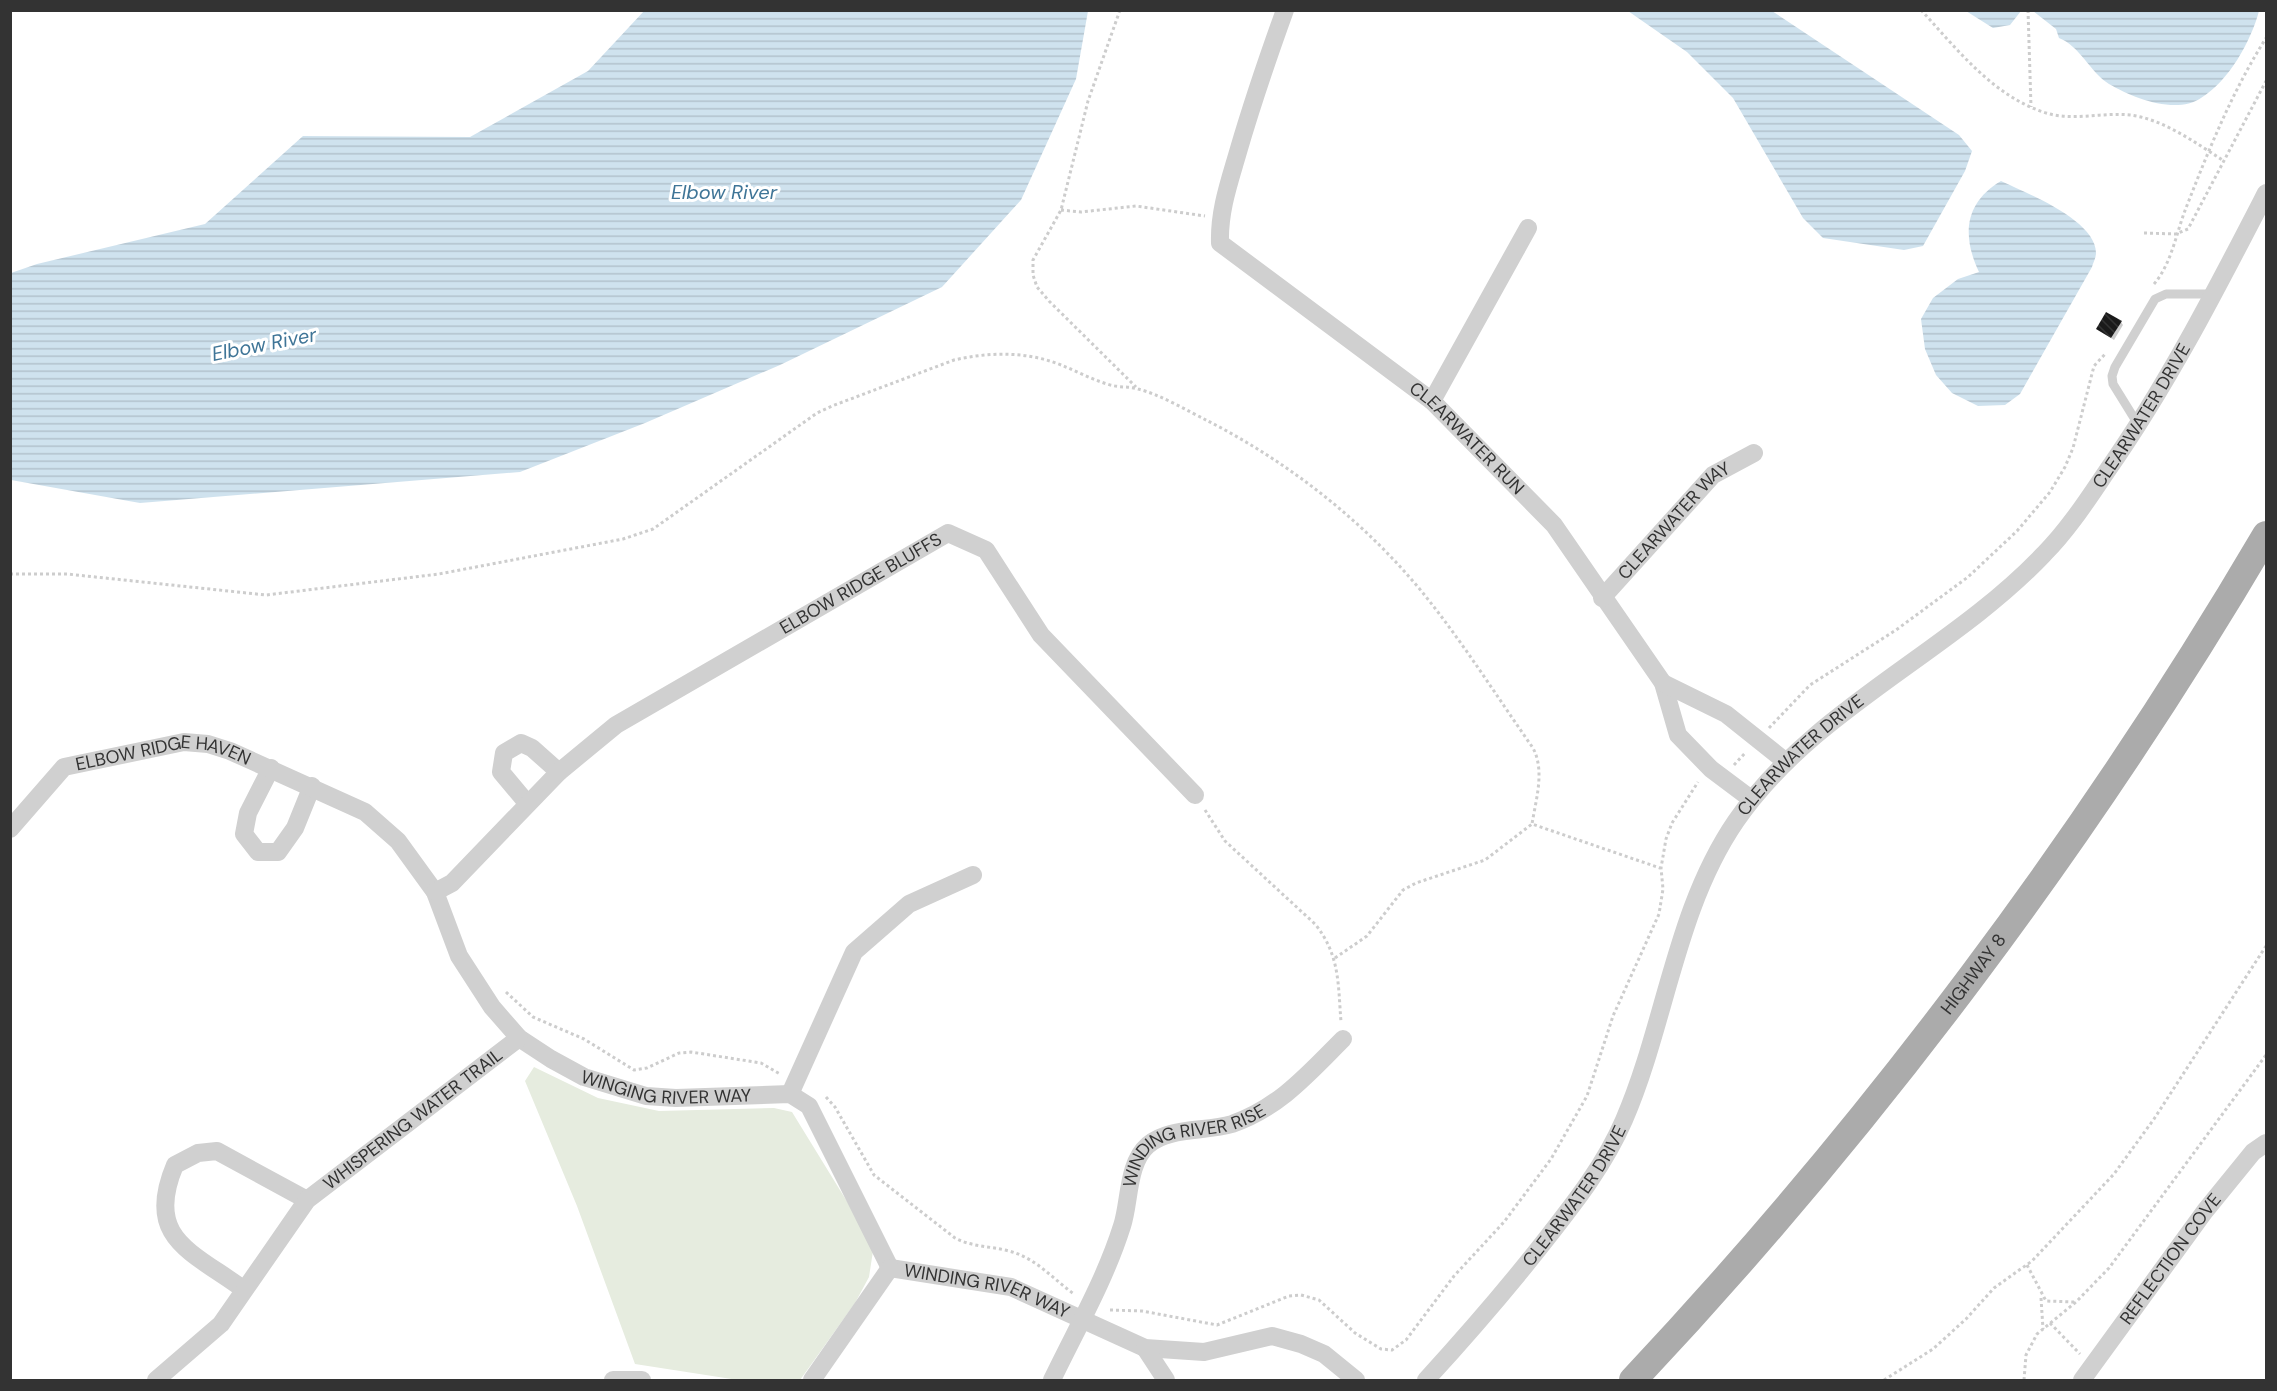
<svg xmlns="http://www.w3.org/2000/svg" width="2277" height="1391" viewBox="0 0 2277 1391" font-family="'DM Sans',sans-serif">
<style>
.green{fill:#e6ecdf}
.water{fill:url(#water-rules)}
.shadow{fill:#0003}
.building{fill:url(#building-back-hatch)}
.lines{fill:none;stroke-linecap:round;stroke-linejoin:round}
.path{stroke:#cdcdcd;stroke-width:3;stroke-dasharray:3 3;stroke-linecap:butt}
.service{stroke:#d0d0d0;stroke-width:9}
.minor{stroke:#d0d0d0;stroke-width:18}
.primary{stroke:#ababab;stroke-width:28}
.labels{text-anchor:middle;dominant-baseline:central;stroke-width:6;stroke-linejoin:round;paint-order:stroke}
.street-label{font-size:18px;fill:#333;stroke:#fff}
.water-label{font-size:20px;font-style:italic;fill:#3f7597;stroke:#fff}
</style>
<defs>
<pattern id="water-rules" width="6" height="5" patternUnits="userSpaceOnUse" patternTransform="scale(1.5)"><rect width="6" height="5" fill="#cfe2ee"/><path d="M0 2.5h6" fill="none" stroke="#b2c2cd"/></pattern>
<pattern id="building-back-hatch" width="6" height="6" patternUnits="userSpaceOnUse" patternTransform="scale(1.5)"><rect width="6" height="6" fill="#1a1a1a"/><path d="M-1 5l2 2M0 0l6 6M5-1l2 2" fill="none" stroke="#333"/></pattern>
</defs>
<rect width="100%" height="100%" fill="#fff"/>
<!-- green -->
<path class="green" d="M534 1067 598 1098 659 1111 774 1108 792 1112 851 1208 873 1251 869 1277 855 1303 800 1380H738L635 1364 577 1206 525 1081Z"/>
<!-- water -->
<path class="water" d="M644 11H1088L1076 79 1021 200 942 287 780 365 645 423 520 472 140 503 11 480V273L37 264 205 224 303 136 470 137 588 71Z
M1628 11H1772L1959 135 1972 151 1965 171 1923 246 1904 250 1823 238 1803 218 1733 98 1687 52Z
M1966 11H2021L2010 25 1993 28Z
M2033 11V10L2259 11C2251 41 2229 81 2201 98 2176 115 2133 98 2109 84 2090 72 2080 46 2059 38L2056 29Z
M2001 181C2026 193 2096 220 2096 253 2096 258 2093 263 2092 267L2020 394 2005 405 1978 406 1952 393 1936 375 1925 349 1921 319 1933 298 1958 279 1979 272C1962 236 1964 203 2001 181Z"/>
<!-- shadow -->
<path class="shadow" d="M2121 322 2123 325 2114 340 2100 331Z"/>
<!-- building -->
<path class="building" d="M2106 312 2122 321 2111 338 2096 329Z"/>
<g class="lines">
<!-- path -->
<path class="path" d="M1120 10 1088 101 1061 210 1033 260V275L1037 287 1049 301 1136 387
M1921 10C1957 49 1991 94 2043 112 2071 122 2101 112 2130 115 2163 119 2196 143 2224 161
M2028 10 2031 107
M1061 210 1081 212 1136 206 1205 216
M2144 233 2176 234 2188 229 2266 81
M2154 284C2172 263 2176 233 2186 208 2209 149 2232 92 2266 38
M10 574H67L266 595 439 574 623 539 653 529 817 413 832 406 954 360C990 352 1026 351 1061 365 1076 371 1091 379 1107 384 1118 388 1128 386 1138 389 1159 394 1188 411 1208 421 1294 465 1375 530 1434 607 1469 652 1500 701 1533 748 1545 771 1536 799 1532 824
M1769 728 1810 685 1896 630 1968 577 2017 531 2050 492 2065 467 2073 448 2094 366 2106 353
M1734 765 1746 752
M1205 810 1225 841 1315 924C1340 955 1338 984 1341 1022
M1335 958 1367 936 1403 890 1416 883 1485 860 1532 824 1660 868
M506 992 533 1017 584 1039 634 1070 647 1068 679 1053 691 1052 761 1063 780 1074
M826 1097 835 1107 874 1175 955 1238C972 1247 990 1246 1009 1251 1036 1258 1053 1279 1074 1294
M2027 1265 2046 1301 2074 1302
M2041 1298 2043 1329
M1110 1310 1142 1311 1217 1325 1289 1296 1301 1295 1319 1300 1355 1333 1381 1349 1392 1350 1406 1340 1454 1276 1504 1222 1551 1159 1587 1096 1613 1016 1659 914 1663 889 1661 868 1666 839 1672 823 1698 782
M2050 1323 2080 1354
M1884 1380 1933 1349 1966 1319 1994 1288 2032 1261 2114 1174 2154 1119 2266 946
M2024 1380 2026 1355 2037 1334 2076 1302 2109 1268 2266 1055"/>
<!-- service -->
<path class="service" d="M2139 426 2113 384 2112 376 2115 367 2155 299 2166 294H2213"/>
<!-- minor -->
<g class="minor">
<path id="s1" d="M1285 10C1268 57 1252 104 1238 152 1229 183 1219 211 1220 243L1432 401 1554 525 1663 683 1678 735 1711 769 1751 799"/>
<path d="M1432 401 1528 228"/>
<path id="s2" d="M1602 598 1713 475 1754 453"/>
<path d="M1663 683 1726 714 1785 761"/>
<path d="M271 768 248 813 244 834 258 852H278L295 828 312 786"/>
<path d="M527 803 501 772 504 753 521 743 532 748 559 772"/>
<path id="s3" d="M10 829 64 767 184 742 208 744 230 751 365 812 398 841 435 892 459 956 492 1007 519 1038 551 1059 584 1077 646 1096 676 1098 790 1094 809 1106 890 1268"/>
<path id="s4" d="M435 892 452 883 559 772 616 725 948 533 986 550 1041 635 1195 795"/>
<path d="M790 1094 854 952 909 904 973 875"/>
<path id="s5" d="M890 1268 1011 1287 1145 1348 1204 1352 1272 1336 1301 1344 1324 1354 1356 1380"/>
<path d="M243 1289C191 1251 144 1238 175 1165L198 1153 217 1151 307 1200"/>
<path d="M1145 1348 1166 1380"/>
<path id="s6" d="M156 1380 221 1324 307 1200 519 1038"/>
<path d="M613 1380H642"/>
<path d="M812 1380 890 1268"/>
<path id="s7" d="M1052 1380C1076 1330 1105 1280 1122 1226 1130 1202 1127 1163 1148 1145 1168 1127 1206 1132 1232 1124 1279 1108 1309 1073 1343 1039"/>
<path id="s8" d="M1426 1380C1468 1334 1508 1288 1547 1238 1576 1201 1605 1164 1624 1120 1666 1023 1675 910 1736 821 1814 708 1950 653 2044 554 2068 530 2088 499 2107 471 2168 384 2217 288 2266 193"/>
<path id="s9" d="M2082 1380 2205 1211 2253 1152 2266 1143"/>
</g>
<!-- primary -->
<path class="primary" id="s10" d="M1633 1380C1872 1126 2089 836 2266 535"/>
</g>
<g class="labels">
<!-- street labels -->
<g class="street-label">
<text stroke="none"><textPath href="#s8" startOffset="1227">CLEARWATER DRIVE</textPath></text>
<text stroke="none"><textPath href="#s1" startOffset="558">CLEARWATER RUN</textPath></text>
<text stroke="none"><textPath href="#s2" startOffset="106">CLEARWATER WAY</textPath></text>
<text stroke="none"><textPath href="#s4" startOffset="530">ELBOW RIDGE BLUFFS</textPath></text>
<text stroke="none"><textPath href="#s8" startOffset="741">CLEARWATER DRIVE</textPath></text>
<text stroke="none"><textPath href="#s3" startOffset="184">ELBOW RIDGE HAVEN</textPath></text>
<text stroke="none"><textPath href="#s10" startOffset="530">HIGHWAY 8</textPath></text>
<text stroke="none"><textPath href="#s3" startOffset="837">WINGING RIVER WAY</textPath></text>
<text stroke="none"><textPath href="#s6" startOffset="370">WHISPERING WATER TRAIL</textPath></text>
<text stroke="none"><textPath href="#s7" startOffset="294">WINDING RIVER RISE</textPath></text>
<text stroke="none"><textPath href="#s8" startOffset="237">CLEARWATER DRIVE</textPath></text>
<text stroke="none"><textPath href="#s9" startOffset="150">REFLECTION COVE</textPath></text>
<text stroke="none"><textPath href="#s5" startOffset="100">WINDING RIVER WAY</textPath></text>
</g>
<!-- water labels -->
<g class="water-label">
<text x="724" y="192">Elbow River</text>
<text transform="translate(264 344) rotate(-11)">Elbow River</text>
</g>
</g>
<!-- border -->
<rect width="2277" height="1391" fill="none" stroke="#333333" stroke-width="24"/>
</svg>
